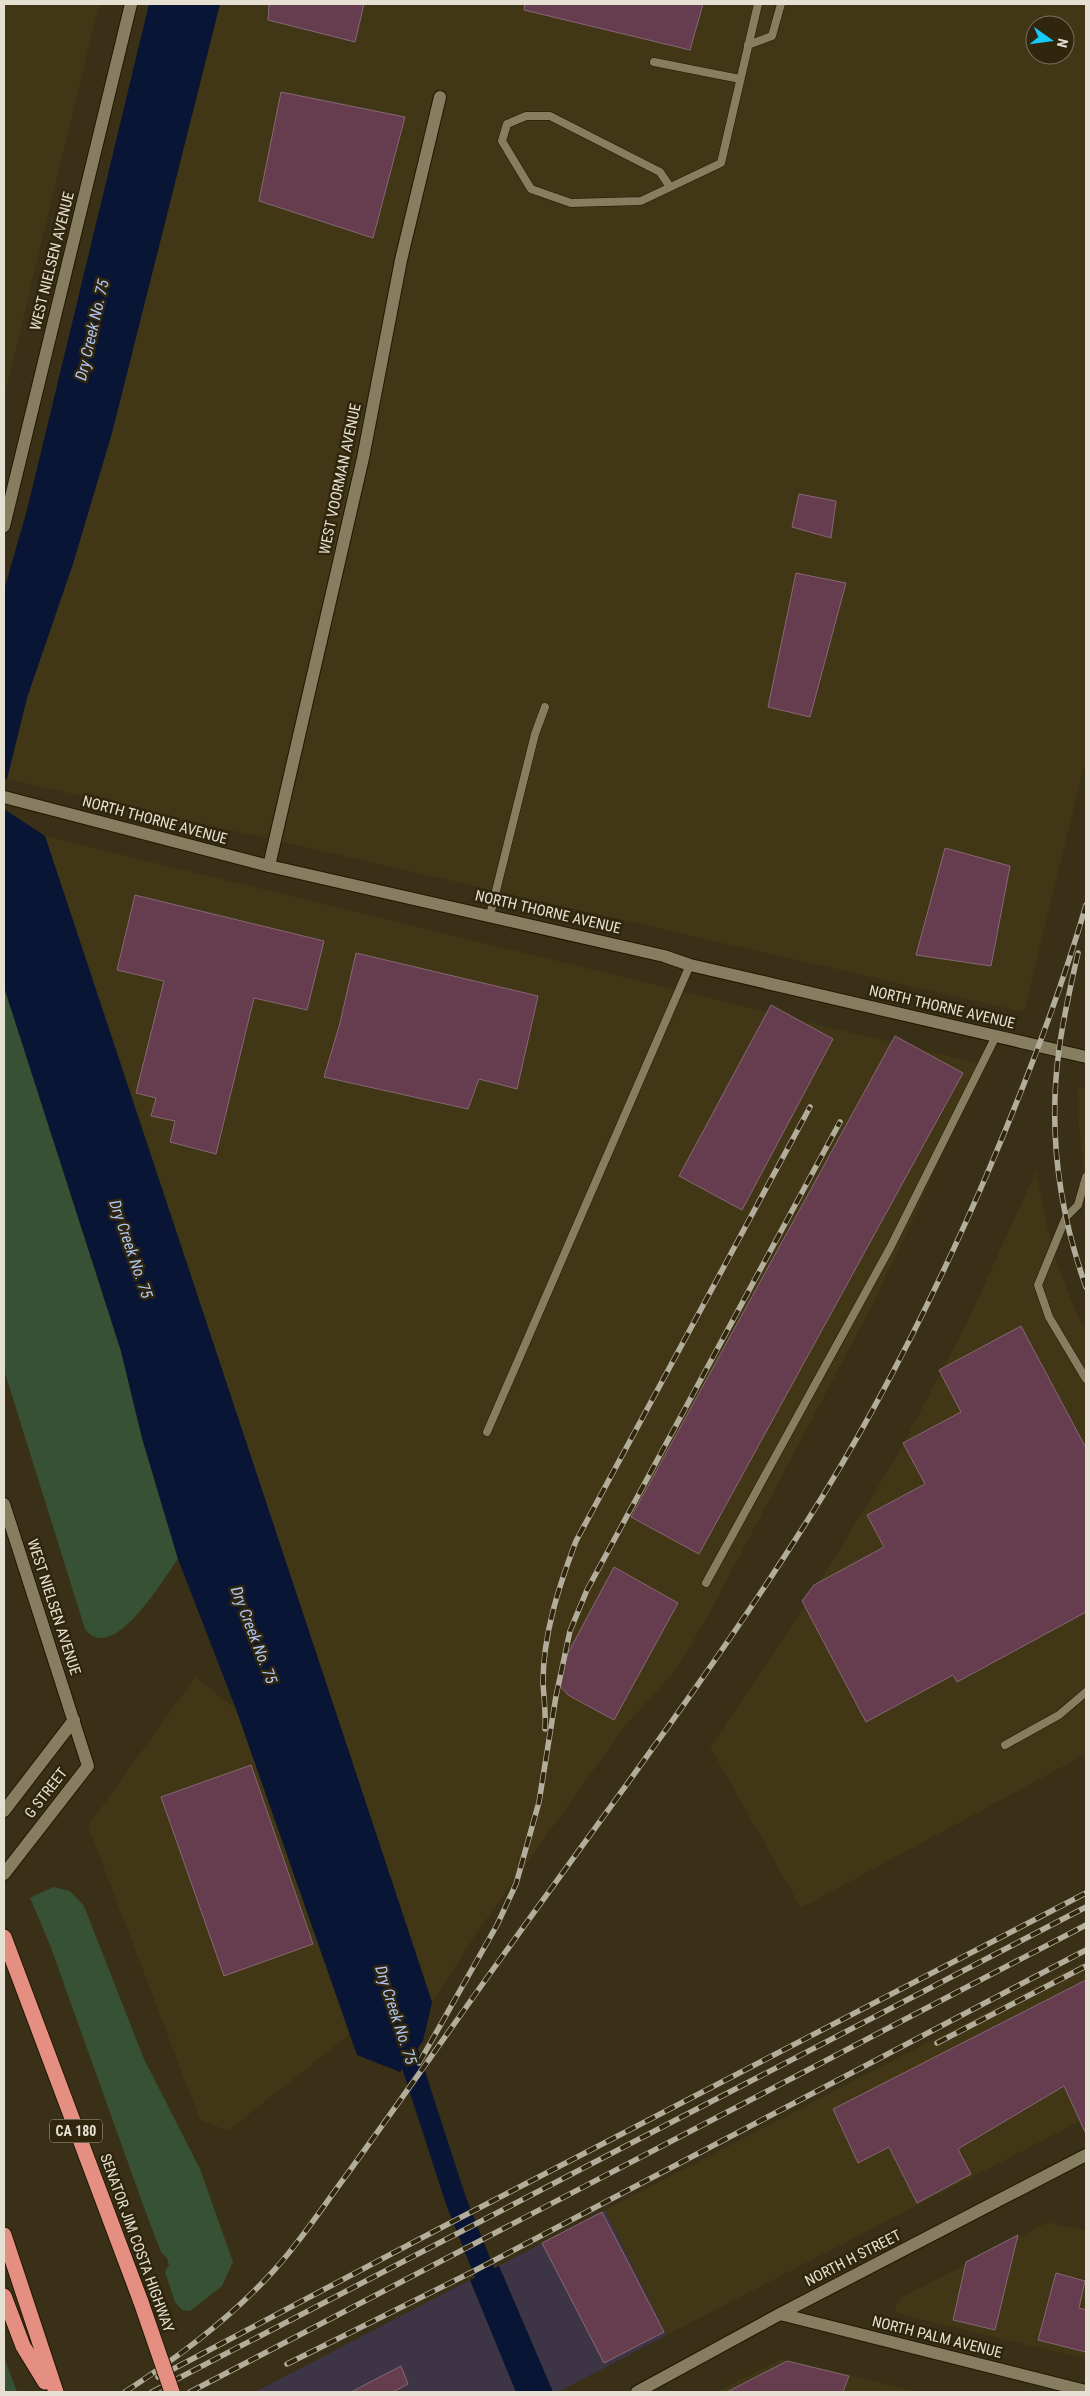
<svg xmlns="http://www.w3.org/2000/svg" width="1090" height="2396" viewBox="0 0 1090 2396" font-family="'Roboto Condensed',sans-serif">
<style>
.commercial{fill:#3d3545}
.built{fill:#413615;fill-rule:evenodd}
.green{fill:#365133}
.water{fill:#091534}
.lines{fill:none;stroke-linecap:round;stroke-linejoin:round}
.canal{stroke:#091534;stroke-width:21}
.building{fill:#663d4f;stroke:#866875}
.service-casing{stroke:#201801;stroke-width:9}
.minor-casing{stroke:#201801;stroke-width:14}
.tertiary-casing{stroke:#201801;stroke-width:14}
.secondary-casing{stroke:#201801;stroke-width:14}
.motorway-casing{stroke:#201801;stroke-width:17}
.service{stroke:#877d61;stroke-width:8}
.minor{stroke:#877d61;stroke-width:12}
.tertiary{stroke:#877d61;stroke-width:12}
.secondary{stroke:#877d61;stroke-width:12}
.motorway{stroke:#e58f82;stroke-width:15}
.rail-casing{stroke:#b3ad9b;stroke-width:5.5}
.rail{stroke:#2f260d;stroke-width:4;stroke-dasharray:11;stroke-linecap:butt}
.motorway-bridge-casing{stroke:#201801;stroke-width:17;stroke-linecap:butt}
.motorway-bridge{stroke:#e58f82;stroke-width:15}
.labels{text-anchor:middle;dominant-baseline:central;stroke-width:5;stroke-linejoin:round;paint-order:stroke}
.shield{fill:#2f260d;stroke:#aea896;stroke-width:1}
.shield-label{font-size:14px;font-weight:bold;fill:#e5e0d1}
.street-label{font-size:15px;fill:#e5e0d1;stroke:#2f260d}
.water-label{font-size:16px;font-style:italic;fill:#aec6f7;stroke:#2f260d}
</style>
<rect width="100%" height="100%" fill="#393017"/>
<!-- commercial -->
<path class="commercial" d="M605 2210 667 2335 558 2392H553L499 2266Z
M470 2280 516 2392H255Z"/>
<!-- built -->
<path class="built" d="M4 4H99L4 398Z
M220 4H1086V758L1024 1012 7 779 27 698 112 433ZM1035 25H1065V55H1035Z
M45 836 980 1064 925 1193 876 1298 710 1612 676 1670 625 1726 478 1931 432 2002Z
M1078 1087 1086 1089V1189L1079 1129Z
M1036 1171 1046 1222 1056 1260 1069 1295 1086 1334V1754L801 1908 710 1747 797 1618 895 1459 966 1325Z
M195 1677 236 1709 350 2034 228 2131 200 2120 88 1826Z
M1086 1960V2118L667 2335 605 2210Z
M1048 2222 1086 2231V2359L902 2315 897 2312 895 2306 900 2298Z
M782 2359 919 2392H716Z"/>
<!-- green -->
<path class="green" d="M4 987 121 1351 142 1438 178 1559C163 1579 113 1666 85 1629L4 1370Z
M53 1887 70 1891 84 1906 144 2059 200 2169 233 2262 222 2286 190 2311 182 2310 175 2302 165 2272 169 2265 167 2258 161 2252 146 2213 50 1945 30 1898Z
M4 2357 17 2392H4Z"/>
<!-- water -->
<path class="water" d="M149 4H220L112 433 73 564 27 698 7 779H4V590L27 510Z
M4 809 45 836 432 2002 423 2041 400 2072 357 2055 236 1709 178 1559 142 1438 121 1351 4 987Z
M499 2266 553 2392H516L470 2280Z"/>
<g class="lines">
<!-- canal -->
<path class="canal" d="M401 2031 456 2201 495 2299"/>
</g>
<!-- building -->
<path class="building" d="M269 4H364L355 42 268 20Z
M525 4H703L690 50 524 10Z
M281 92 405 117 373 238 259 201Z
M799 494 836 501 831 538 792 527Z
M796 573 846 583 810 717 768 707Z
M945 848 1010 866 991 966 916 955Z
M135 895 324 941 307 1010 254 998 216 1154 170 1142 175 1121 151 1116 156 1098 136 1093 164 981 117 970Z
M356 953 538 996 517 1089 479 1079 468 1109 324 1077 340 1023Z
M771 1005 833 1039 742 1210 679 1176Z
M895 1036 963 1073 699 1554 631 1517Z
M1021 1326 1086 1448V1612L957 1682 953 1675 866 1722 802 1601 814 1585 884 1547 867 1515 925 1484 903 1443 961 1412 939 1370Z
M614 1567 678 1603 614 1720 568 1695 560 1686 567 1655Z
M251 1765 313 1944 224 1976 161 1797Z
M1086 1980V2134L1064 2086 958 2149 971 2174 917 2203 889 2147 858 2163 833 2109Z
M602 2212 664 2332 604 2363 542 2243Z
M1018 2235 995 2330 953 2320 966 2262Z
M1056 2273 1085 2281 1079 2308 1086 2310V2352L1038 2340Z
M787 2361 849 2376 843 2392H727Z
M401 2366 408 2384 393 2392H351Z"/>
<g class="lines">
<!-- service casing -->
<g class="service-casing">
<path id="service" d="M748 45 772 36 781 4
M654 62 740 79
M670 187 660 172 550 116H526L507 124 502 141 531 189 571 203 641 201 721 163 758 4
M490 915 535 734 545 707
M1086 1177 1078 1205 1066 1217 1038 1285 1049 1317 1086 1379
M487 1432 690 965
M706 1583 890 1248 996 1036
M1005 1745 1059 1715 1086 1692"/>
</g>
<!-- minor casing -->
<g class="minor-casing">
<path id="minor" d="M269 866 363 458 401 260 440 97"/>
</g>
<!-- tertiary casing -->
<g class="tertiary-casing">
<path id="tertiary" d="M4 526 131 4
M4 797 269 866 664 956 690 965 1086 1057
M4 1504 88 1766 4 1874
M4 1811 74 1720"/>
</g>
<!-- secondary casing -->
<g class="secondary-casing">
<path id="secondary" d="M780 2314 1086 2391
M637 2392 780 2314 1086 2155"/>
</g>
<!-- motorway casing -->
<g class="motorway-casing">
<path id="motorway" d="M4 1937 141 2302
M4 2235 56 2392
M4 2296 23 2346 45 2382"/>
</g>
<!-- service -->
<use href="#service" class="service"/>
<!-- minor -->
<use href="#minor" class="minor"/>
<!-- tertiary -->
<use href="#tertiary" class="tertiary"/>
<!-- secondary -->
<use href="#secondary" class="secondary"/>
<!-- motorway -->
<use href="#motorway" class="motorway"/>
<!-- rail casing -->
<g class="rail-casing">
<path id="rail" d="M1078 953C1071 985 1063 1018 1059 1050 1048 1130 1059 1211 1086 1287
M545 1729C546 1714 544 1699 543 1683 543 1634 559 1586 576 1541L810 1107
M937 2043 1086 1966
M419 2063 497 1925 516 1884 539 1802 556 1696 570 1631 587 1590 840 1122
M287 2364 472 2272 1086 1950
M158 2377 450 2223 1086 1893
M125 2392C175 2359 223 2324 265 2280 296 2248 321 2209 348 2173 399 2103 448 2032 499 1961 602 1817 709 1676 804 1526 876 1413 937 1291 990 1167 1026 1082 1060 995 1086 905
M152 2392 1086 1907
M190 2392 1086 1925"/>
</g>
<!-- rail -->
<use href="#rail" class="rail"/>
<!-- motorway-bridge casing -->
<g class="motorway-bridge-casing">
<path id="motorway-bridge" d="M141 2302 172 2392"/>
</g>
<!-- motorway-bridge -->
<use href="#motorway-bridge" class="motorway-bridge"/>
</g>
<g class="labels">
<!-- shield labels -->
<rect class="shield" x="50" y="2119.5" width="52" height="23" rx="4"/>
<g class="shield-label">
<text x="76" y="2131">CA 180</text>
</g>
<!-- street labels -->
<g class="street-label">
<text transform="translate(52 261) rotate(-76)">WEST NIELSEN AVENUE</text>
<text transform="translate(340 479) rotate(-78)">WEST VOORMAN AVENUE</text>
<text transform="translate(155 820) rotate(15)">NORTH THORNE AVENUE</text>
<text transform="translate(548 912) rotate(13)">NORTH THORNE AVENUE</text>
<text transform="translate(942 1007) rotate(13)">NORTH THORNE AVENUE</text>
<text transform="translate(54 1607) rotate(72)">WEST NIELSEN AVENUE</text>
<text transform="translate(46 1793) rotate(-52)">G STREET</text>
<text transform="translate(137 2243) rotate(70)">SENATOR JIM COSTA HIGHWAY</text>
<text transform="translate(853 2258) rotate(-27)">NORTH H STREET</text>
<text transform="translate(937 2337) rotate(14)">NORTH PALM AVENUE</text>
</g>
<!-- water labels -->
<g class="water-label">
<text transform="translate(92 330) rotate(-77)">Dry Creek No. 75</text>
<text transform="translate(131 1249) rotate(71)">Dry Creek No. 75</text>
<text transform="translate(254 1635) rotate(69)">Dry Creek No. 75</text>
<text transform="translate(396 2015) rotate(72)">Dry Creek No. 75</text>
</g>
</g>
<!-- border -->
<rect width="1090" height="2396" fill="none" stroke="#e5e0d1" stroke-width="10"/>
<!-- north arrow -->
<g transform="translate(1050 40) rotate(104)"><circle r="24" fill="#2f260d" stroke="#78705b"/>
<path d="M0-4L9 19L0 12L-9 19Z" fill="#17cafb"/>
<text y="-8" font-size="14" font-weight="bold" text-anchor="middle" fill="#e5e0d1">N</text>
</g>
</svg>
